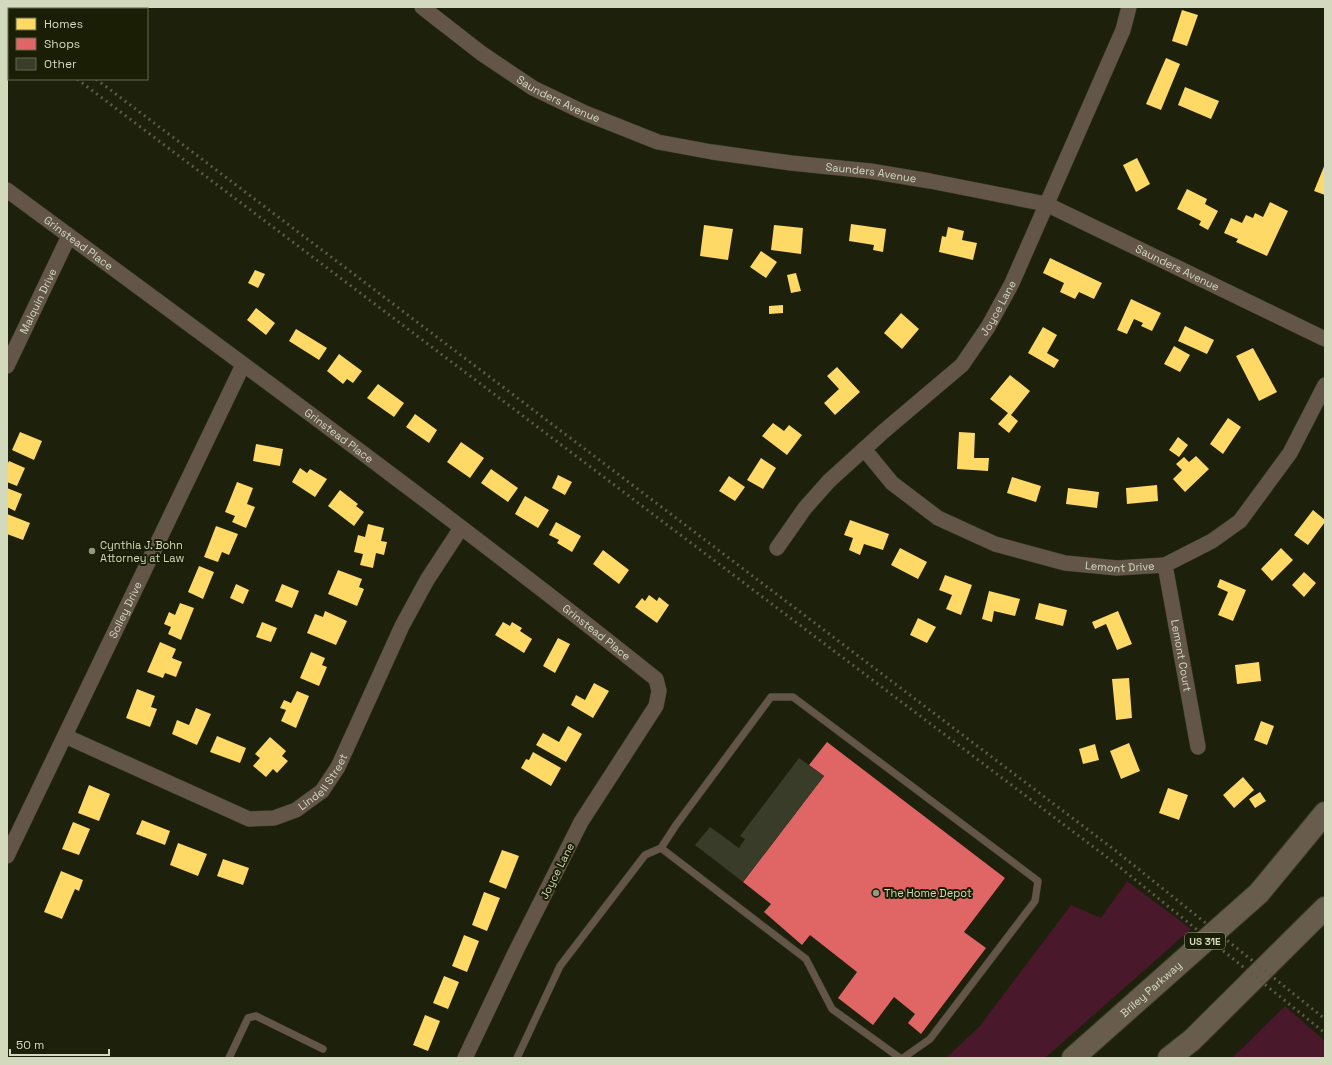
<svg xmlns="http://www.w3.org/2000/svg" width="1332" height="1065" viewBox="0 0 1332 1065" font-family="'Space Grotesk',sans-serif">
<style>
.green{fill:#49182a}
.homes{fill:#ffd966}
.shops{fill:#e06666}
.building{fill:#393c29}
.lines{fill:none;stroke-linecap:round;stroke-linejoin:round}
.lane-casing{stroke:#383c28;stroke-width:8}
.street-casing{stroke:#383c28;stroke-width:16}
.highway-casing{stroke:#383c28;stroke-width:24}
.lane{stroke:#635649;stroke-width:7}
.street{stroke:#635649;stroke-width:15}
.highway{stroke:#685d4c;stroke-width:22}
.rail{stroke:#5d594a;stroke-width:3;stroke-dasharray:2 4;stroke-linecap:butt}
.poi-dot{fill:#93987e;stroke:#1a1e04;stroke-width:1.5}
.labels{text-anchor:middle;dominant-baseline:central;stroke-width:4;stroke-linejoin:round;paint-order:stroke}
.shield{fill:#1a1e04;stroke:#9ba186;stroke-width:1}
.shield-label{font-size:10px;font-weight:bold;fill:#d2d9bd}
.street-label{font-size:11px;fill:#d2d9bd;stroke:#1a1e04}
.poi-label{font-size:11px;fill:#d2d9bd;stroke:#1a1e04;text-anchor:start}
</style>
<rect width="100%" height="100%" fill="#1d200a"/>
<!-- green -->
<path class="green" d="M1127 881 1191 929 1045 1058H944L947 1057 979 1027 1071 905 1101 918Z
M1285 1006 1325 1041V1058H1232Z"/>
<!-- homes -->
<path class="homes" d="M1182 10 1198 15 1187 46 1172 41Z
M1166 58 1180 64 1161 110 1146 104Z
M1185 87 1219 101 1211 119 1178 105Z
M1137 158 1150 184 1136 192 1123 165Z
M1325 164V195L1314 191Z
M1187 189 1207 199 1205 204 1218 211 1208 230 1199 225 1201 221 1177 209Z
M1270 202 1288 211 1267 256 1236 242 1238 239 1224 233 1231 218 1242 223 1246 215 1253 218 1255 213 1263 217Z
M851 224 886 229 883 252 873 250 874 245 849 241Z
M704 225 733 229 728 260 700 256Z
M774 225 803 228 801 254 771 250Z
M948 227 964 231 962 240 977 243 973 260 939 252 942 236 946 237Z
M761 251 777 262 766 278 750 267Z
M1050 258 1102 283 1094 299 1079 292 1075 299 1060 292 1064 283 1043 273Z
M255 270 265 274 258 288 248 283Z
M796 273 801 291 791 293 787 275Z
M1131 299 1161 313 1152 331 1141 326 1143 323 1134 319 1127 334 1117 330Z
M783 305V313L769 314V306Z
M256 308 275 323 266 335 247 320Z
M901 313 919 329 902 349 884 333Z
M1185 326 1214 340 1207 354 1178 341Z
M1043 327 1057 335 1047 353 1059 360 1054 368 1028 353Z
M296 329 327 348 319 360 289 341Z
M1174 346 1190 355 1180 372 1164 364Z
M1253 348 1277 392 1259 401 1236 356Z
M339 354 362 371 353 383 347 379 343 384 327 371Z
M837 367 860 392 835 415 824 403 839 389 827 376Z
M1010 375 1030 391 1011 415 1018 421 1009 433 998 424 1008 413 990 399Z
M378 384 404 403 394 417 367 398Z
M415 414 437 430 429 443 406 427Z
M1228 418 1241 427 1223 454 1210 444Z
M773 423 784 431 789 425 802 435 787 455 762 436Z
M20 432 42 441 34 460 12 450Z
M959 432 975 433 974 458H989L988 471 957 469Z
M1178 437 1188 445 1179 457 1169 450Z
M461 442 484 458 470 478 447 462Z
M256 444 283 449 280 466 253 461Z
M1196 456 1209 469 1185 492 1173 479 1182 470 1176 464 1184 457 1189 462Z
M761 458 776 468 763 489 747 480Z
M9 461 25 468 17 486 7 482V465Z
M300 468 307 473 310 469 327 479 315 497 292 482Z
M491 469 518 488 508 502 481 483Z
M558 475 572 482 565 495 552 488Z
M729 476 745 487 735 501 719 491Z
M1012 477 1041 486 1036 502 1007 493Z
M237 482 253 488 247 504 255 507 246 528 232 522 235 516 225 512Z
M1157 485 1158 501 1127 504 1126 488Z
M7 488 22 494 15 511 7 507Z
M1068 488 1099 492 1097 508 1066 504Z
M340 490 358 504 356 506 364 512 354 526 328 506Z
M525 496 549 510 538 528 515 514Z
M1313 510 1325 520V522L1308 545 1294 535Z
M7 514 30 523 23 540 7 534Z
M850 520 889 534 883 550 864 544 860 555 849 550 853 538 844 535Z
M556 522 581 536 572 552 557 543 559 540 549 535Z
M368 524 384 528 381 541 387 542 384 555 376 553 373 568 360 565 363 554 354 552 358 535 365 537Z
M216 526 238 534 229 555 222 552 218 562 204 557Z
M900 548 927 562 918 579 891 565Z
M1281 548 1293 560 1272 581 1261 569Z
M603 550 629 570 619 584 593 564Z
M199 566 214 572 203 599 188 592Z
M338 570 362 579 359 587 364 589 357 606 328 594Z
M1304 572 1316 583 1304 597 1292 585Z
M945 575 972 585 961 615 946 609 952 595 939 590Z
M1220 579 1246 590 1233 621 1218 615 1228 592 1217 587Z
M236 584 249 590 243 604 230 598Z
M282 584 299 591 292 608 275 601Z
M989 591 1020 599 1015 616 994 611 992 622 982 619Z
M649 595 657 601 659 597 669 605 657 623 635 607 642 598 645 601Z
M180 603 194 608 181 640 168 634 171 627 164 624 169 612 175 615Z
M1039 603 1067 610 1063 626 1035 619Z
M325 611 347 621 336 645 307 633 315 614 323 617Z
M1118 611 1132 644 1117 650 1106 624 1095 629 1092 622Z
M918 618 936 627 927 643 910 635Z
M262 622 277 628 271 642 256 637Z
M503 622 510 626 512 622 522 628 520 631 532 639 524 653 495 635Z
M558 638 570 644 555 673 543 666Z
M160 642 176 649 172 658 182 662 176 677 165 673 163 678 147 672Z
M311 652 325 658 322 665 327 667 319 686 300 678Z
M1259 662 1261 681 1237 684 1235 665Z
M1129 678 1132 718 1116 720 1112 679Z
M594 683 609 691 593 718 571 705 576 695 585 700Z
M137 689 155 696 151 707 157 709 150 727 126 718Z
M297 691 309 696 296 728 281 721 286 710 280 708 284 700 291 703Z
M196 708 211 714 197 745 172 734 177 720 189 725Z
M1261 721 1274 726 1267 745 1254 740Z
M568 726 582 734 566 762 536 745 543 733 559 742Z
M217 736 246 748 240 763 210 752Z
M270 737 286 751 282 756 288 761 277 773 273 769 266 777 253 766 260 758 255 754Z
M1129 743 1140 771 1121 779 1110 751Z
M1095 744 1099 760 1083 764 1079 749Z
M533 752 561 768 551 786 521 768 526 759 529 760Z
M1243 777 1254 790 1234 808 1223 795Z
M89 785 110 794 99 821 78 813Z
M1168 788 1188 795 1179 820 1159 813Z
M1260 792 1266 801 1255 808 1249 799Z
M142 820 170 831 165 845 136 834Z
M73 822 90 829 79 855 62 849Z
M178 843 207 854 198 876 170 865Z
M502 850 519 856 506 889 489 882Z
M223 859 249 868 243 885 217 876Z
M61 871 83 880 79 891 75 889 62 919 44 912Z
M484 892 500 898 487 931 472 925Z
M464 935 479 941 467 972 452 966Z
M444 976 459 982 448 1009 433 1003Z
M425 1015 440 1021 428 1051 413 1045Z"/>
<!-- shops -->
<path class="shops" d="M827 742 1005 878 964 932 986 948 921 1034 908 1023 915 1014 894 997 873 1025 838 998 857 972 810 935 802 945 764 912 771 904 743 882 824 776 809 765Z"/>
<!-- building -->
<path class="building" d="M799 758 824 776 743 882 695 845 710 827 739 848 745 839 740 836Z"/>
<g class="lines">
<!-- lane casing -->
<g class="lane-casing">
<path id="lane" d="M661 848 806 959 832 1009 900 1058
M229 1058 248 1018 256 1016 323 1049
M517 1058 560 966 645 855 661 848 676 825 771 697H793L1038 881 1035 901 930 1039 903 1058"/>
</g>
<!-- street casing -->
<g class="street-casing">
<g id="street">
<path id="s1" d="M422 7 481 53 533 88 585 113 658 142 712 152 791 163 870 171 930 181 1046 204 1325 339"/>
<path id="s2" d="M7 190C225 351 444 510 656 679L659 691 656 706 581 822 515 953 465 1058"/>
<path id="s3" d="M7 366 69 236"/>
<path id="s4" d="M864 449 892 483 938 518 995 544 1065 563 1117 568 1165 565 1212 541 1240 521 1290 453 1325 385"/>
<path id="s5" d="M777 548 805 508 829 481 884 431 962 365 988 327 1012 283 1123 30 1129 7"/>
<path id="s6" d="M1165 565 1198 747"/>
<path id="s7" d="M65 736 249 819 274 818 296 810 322 791 338 767 402 626 427 580 461 528"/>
<path id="s8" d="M7 856 243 365"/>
</g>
</g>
<!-- highway casing -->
<g class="highway-casing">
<g id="highway">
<path id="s9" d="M1073 1058 1259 893 1325 813"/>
<path d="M1169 1058 1192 1040 1325 908"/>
</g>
</g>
<!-- lane -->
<use href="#lane" class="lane"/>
<!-- street -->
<use href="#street" class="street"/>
<!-- highway -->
<use href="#highway" class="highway"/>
<!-- rail -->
<path class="rail" d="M7 12 9 14
M7 26 9 28
M77 79 1112 861 1325 1033
M96 79 1116 851 1325 1019"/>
</g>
<!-- markers -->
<g class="poi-dot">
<circle cx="92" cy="551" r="4"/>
<circle cx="876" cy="893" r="4"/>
</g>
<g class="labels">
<!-- shield labels -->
<rect class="shield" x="1185" y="933" width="40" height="16" rx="3"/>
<g class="shield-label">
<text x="1205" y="941">US 31E</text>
</g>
<!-- street labels -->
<g class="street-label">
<text stroke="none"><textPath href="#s1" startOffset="165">Saunders Avenue</textPath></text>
<text stroke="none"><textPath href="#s1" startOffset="489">Saunders Avenue</textPath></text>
<text stroke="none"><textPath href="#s2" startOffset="89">Grinstead Place</textPath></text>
<text stroke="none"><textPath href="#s1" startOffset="813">Saunders Avenue</textPath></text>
<text stroke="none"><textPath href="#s3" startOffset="72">Malquin Drive</textPath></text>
<text stroke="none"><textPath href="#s5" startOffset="329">Joyce Lane</textPath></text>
<text stroke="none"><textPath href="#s2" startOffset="413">Grinstead Place</textPath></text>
<text stroke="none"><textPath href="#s4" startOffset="292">Lemont Drive</textPath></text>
<text stroke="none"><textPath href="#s8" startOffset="273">Solley Drive</textPath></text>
<text stroke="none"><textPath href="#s2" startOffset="737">Grinstead Place</textPath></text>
<text stroke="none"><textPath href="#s6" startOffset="92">Lemont Court</textPath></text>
<text stroke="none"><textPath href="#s7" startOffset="290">Lindell Street</textPath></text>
<text transform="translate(557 871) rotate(-63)">Joyce Lane</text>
<text stroke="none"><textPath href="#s9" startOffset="104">Briley Parkway</textPath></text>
</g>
<!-- poi labels -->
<g class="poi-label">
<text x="100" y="545">Cynthia J. Bohn<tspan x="100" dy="13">Attorney at Law</tspan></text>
<text x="884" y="893">The Home Depot</text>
</g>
</g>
<!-- border -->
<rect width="1332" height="1065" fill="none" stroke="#d2d9bd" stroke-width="16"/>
<!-- legend -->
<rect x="8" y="8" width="140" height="72" fill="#1a1e04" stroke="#64694e"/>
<rect x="16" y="18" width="20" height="12" fill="#ffd966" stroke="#64694e"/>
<text x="44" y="28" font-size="12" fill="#d2d9bd">Homes</text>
<rect x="16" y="38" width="20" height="12" fill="#e06666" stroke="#64694e"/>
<text x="44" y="48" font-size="12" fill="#d2d9bd">Shops</text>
<rect x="16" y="58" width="20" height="12" fill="#393c29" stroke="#64694e"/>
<text x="44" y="68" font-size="12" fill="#d2d9bd">Other</text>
<!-- scale -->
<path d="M10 1049v6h99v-6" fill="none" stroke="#d2d9bd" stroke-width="2"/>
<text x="16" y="1049" font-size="12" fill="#d2d9bd" stroke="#1a1e04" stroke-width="3" paint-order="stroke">50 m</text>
</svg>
